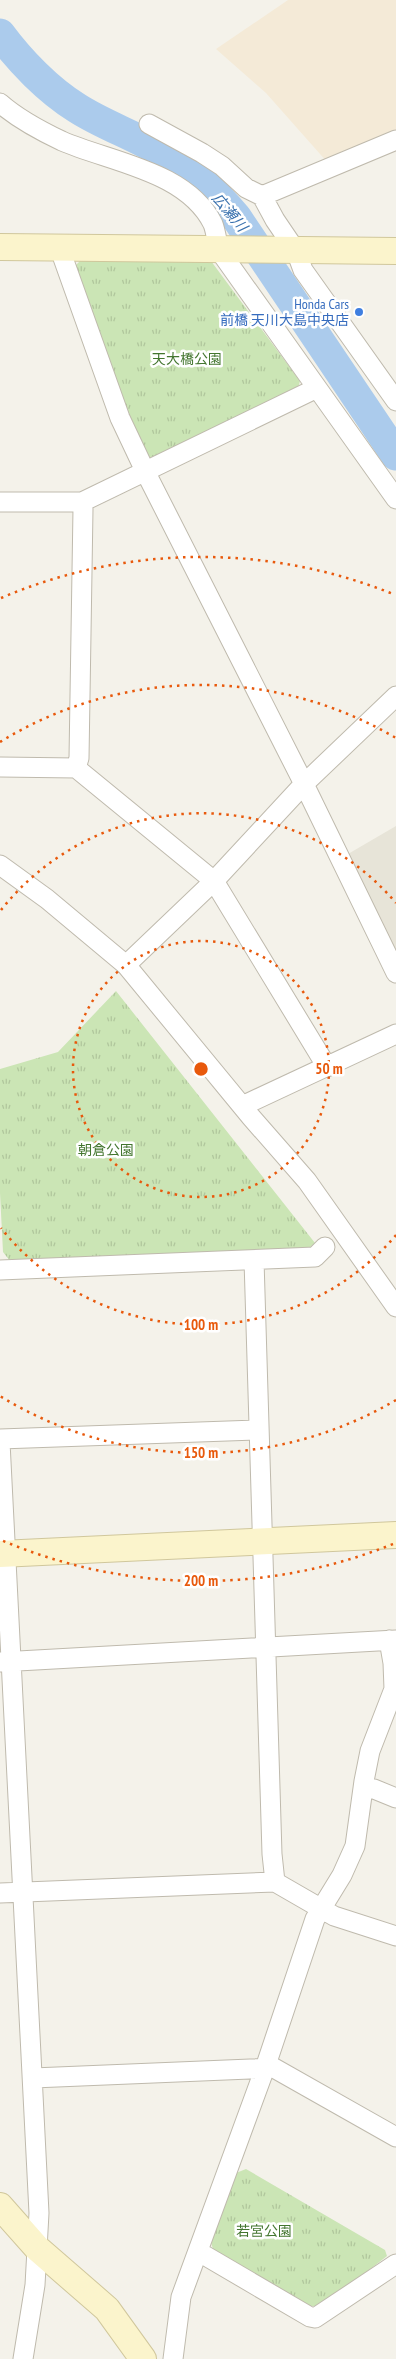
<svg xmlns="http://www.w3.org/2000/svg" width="396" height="2359" viewBox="0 0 396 2359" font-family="'PT Sans Narrow','Noto Sans JP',sans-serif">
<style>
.residential{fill:#e7e4d8}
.commercial{fill:#f4ead7}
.grass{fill:url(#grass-tufts)}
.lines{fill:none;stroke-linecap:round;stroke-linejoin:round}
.river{stroke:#abcbec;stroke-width:31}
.street-casing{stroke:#bfbaad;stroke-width:21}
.secondary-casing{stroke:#d0c79c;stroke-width:28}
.street{stroke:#fff;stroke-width:19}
.secondary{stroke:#fbf4cc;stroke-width:26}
.ring{fill:none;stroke:#e8590c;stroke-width:2.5;stroke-dasharray:2.5 5}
.shop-dot{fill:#3f7fe0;stroke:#fff;stroke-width:2}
.labels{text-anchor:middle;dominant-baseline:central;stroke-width:5;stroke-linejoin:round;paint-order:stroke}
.shop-label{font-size:14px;fill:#366cbe;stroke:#fff;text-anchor:end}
.park-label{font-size:14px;fill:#43762f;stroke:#fff}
.water-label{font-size:15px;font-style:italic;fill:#3870ad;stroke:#fff}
.centre{fill:#e8590c;stroke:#fff;stroke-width:2.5}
.ring-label{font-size:15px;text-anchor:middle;font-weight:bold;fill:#e8590c;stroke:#fff;stroke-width:5;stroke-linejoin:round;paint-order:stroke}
</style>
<defs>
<pattern id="grass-tufts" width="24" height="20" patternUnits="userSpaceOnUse" patternTransform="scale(1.25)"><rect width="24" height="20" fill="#cbe5b5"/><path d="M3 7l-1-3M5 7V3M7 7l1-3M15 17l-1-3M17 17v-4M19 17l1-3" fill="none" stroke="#b0c69c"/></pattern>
</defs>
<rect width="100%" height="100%" fill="#f4f2ea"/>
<!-- residential -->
<path class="residential" d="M396 826V955L348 854Z"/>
<!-- commercial -->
<path class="commercial" d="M288 0H396V135L328 163 266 93 216 49Z"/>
<!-- grass -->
<path class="grass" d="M83 258 211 261 300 381 297 392 157 459 146 456 125 413 75 266Z
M116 991 315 1243 309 1248 10 1261 3 1252 0 1193V1069L58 1052Z
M246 2169 385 2250 387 2256 323 2306H310L214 2253 211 2242 236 2173Z"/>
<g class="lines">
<!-- river -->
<path class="river" d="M0 34C20 61 48 90 77 108 105 126 137 136 165 154 193 171 215 192 236 217L396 455"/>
<!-- street casing -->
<g class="street-casing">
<path id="street" d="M0 103C17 118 41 131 62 141 110 162 187 171 213 224 216 232 217 242 219 250L396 499
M149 124 202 153 222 166 246 188 262 196 275 220 296 251 303 270 396 401
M262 196 396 140
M64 248 63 258 120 418 146 473 304 784 396 973
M0 502H82L317 388
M0 767 76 768 214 881 327 1067
M76 768 79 758 83 509 82 502
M0 865 47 899 126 965 251 1117 307 1181 396 1307
M126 965 214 881 304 784 396 696
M242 1106 396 1034
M254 1260 272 1854 275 1882 334 1916 396 1936
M0 1270 315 1257 325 1247
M0 1439 259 1430
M0 1442 39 2213 35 2285 23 2359
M0 1662 396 1640
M363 1788 374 1789 396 1798
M0 1893 275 1882
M33 2078 274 2068 396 2137
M199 2252 310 2317 315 2318 396 2264
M173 2359 181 2297 265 2068 315 1919 342 1875 355 1846 364 1781 370 1751 394 1689 393 1663 389 1640"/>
</g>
<!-- secondary casing -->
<g class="secondary-casing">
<path id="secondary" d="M0 247 396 251
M0 1554 396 1535
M0 2206 38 2249 107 2309 143 2359"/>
</g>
<!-- street -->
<use href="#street" class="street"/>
<!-- secondary -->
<use href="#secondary" class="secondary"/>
</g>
<!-- distance rings -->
<g class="ring">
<circle cx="201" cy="1069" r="128"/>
<path d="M396 1235A256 256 0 0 1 1 1228M1 910A256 256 0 0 1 396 903"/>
<path d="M396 1400A384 384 0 0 1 0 1396M0 742A384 384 0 0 1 396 738"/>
<path d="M393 1544A512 512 0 0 1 1 1540M1 598A512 512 0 0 1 393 594"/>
</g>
<!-- markers -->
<circle class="shop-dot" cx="359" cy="312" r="5"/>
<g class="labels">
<!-- shop labels -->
<g class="shop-label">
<text x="349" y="304">Honda Cars<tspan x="349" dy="16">前橋 天川大島中央店</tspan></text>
</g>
<!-- park labels -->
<g class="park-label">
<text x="187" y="359">天大橋公園</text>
<text x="106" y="1150">朝倉公園</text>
<text x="264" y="2231">若宮公園</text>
</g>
<!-- water labels -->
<g class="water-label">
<text transform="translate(230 212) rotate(50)">広瀬川</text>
</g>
</g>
<circle cx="201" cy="1069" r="8" class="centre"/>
<g class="ring-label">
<text x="329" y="1074">50 m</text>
<text x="201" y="1330">100 m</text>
<text x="201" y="1458">150 m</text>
<text x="201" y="1586">200 m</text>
</g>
</svg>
